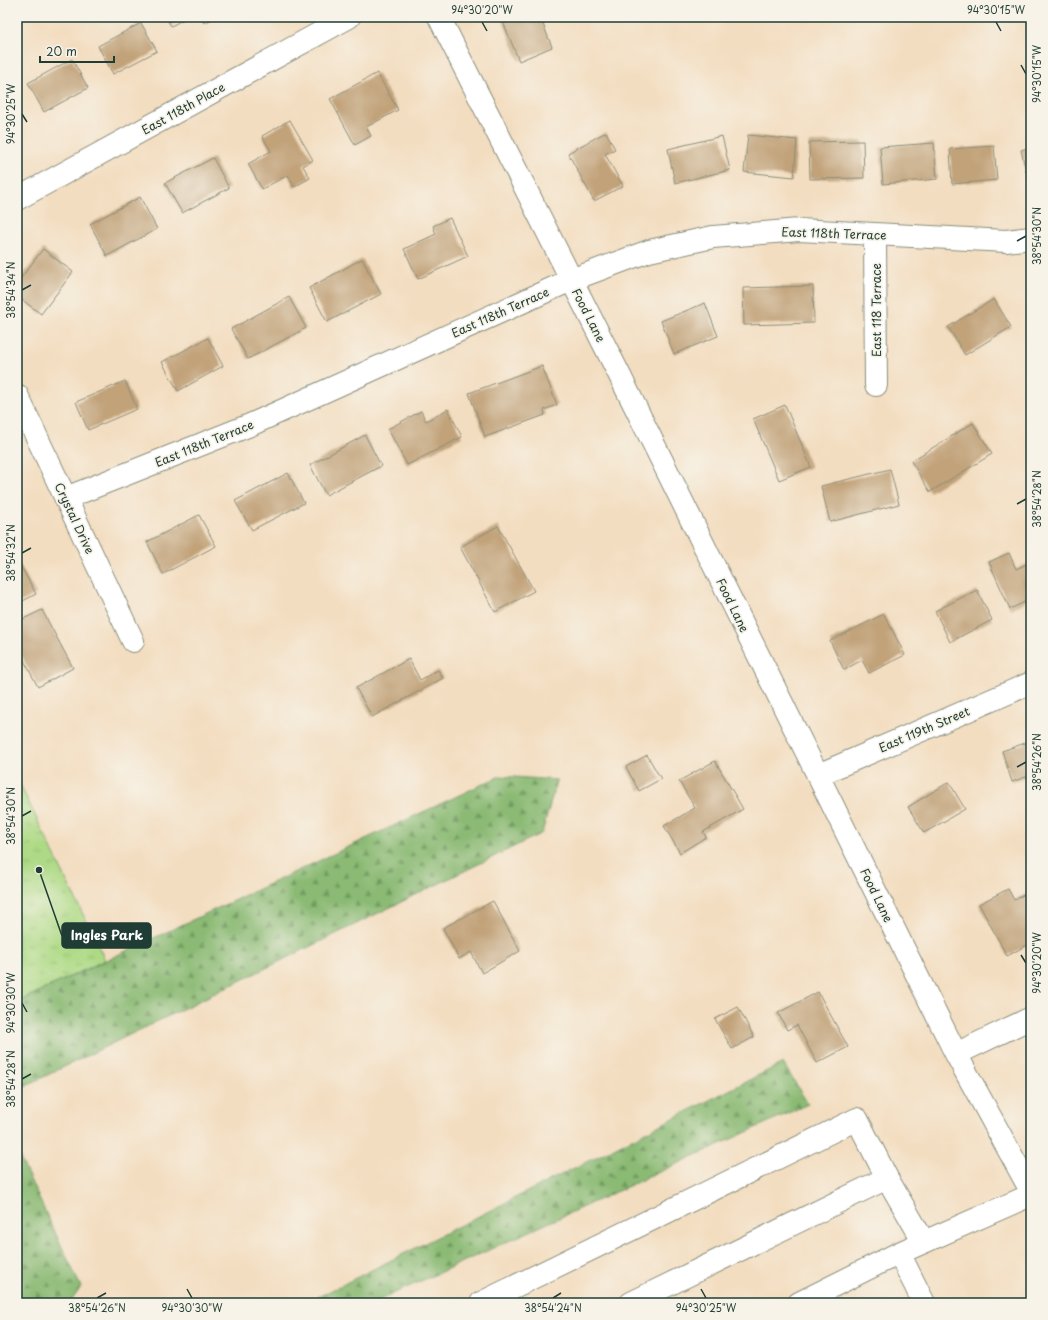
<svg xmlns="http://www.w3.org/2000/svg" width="1048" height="1320" viewBox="0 0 1048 1320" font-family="'Playpen Sans',sans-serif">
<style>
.grass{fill:url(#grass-tufts);stroke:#668c5d}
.forest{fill:url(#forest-firs);stroke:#547c54}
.building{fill:#c1a279}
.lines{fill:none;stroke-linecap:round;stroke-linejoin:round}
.minor-casing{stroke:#898d7a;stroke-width:24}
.minor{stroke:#fff;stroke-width:22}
.ticks{fill:none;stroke:#1f3d34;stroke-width:1.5}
.labels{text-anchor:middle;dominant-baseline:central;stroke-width:3.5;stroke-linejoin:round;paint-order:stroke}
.street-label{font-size:12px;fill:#1f3d34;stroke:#f7f3e8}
.leader{fill:none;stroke:#1f3d34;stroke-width:1.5}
.callout-dot{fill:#1f3d34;stroke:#f7f3e8;stroke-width:1.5}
.callout{fill:#1f3d34;stroke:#1f3d34;stroke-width:1.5}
.callout-label{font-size:13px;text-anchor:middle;font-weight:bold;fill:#fff}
.neatline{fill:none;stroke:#1f3d34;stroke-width:1.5}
.ticks-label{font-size:10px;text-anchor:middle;fill:#1f3d34}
</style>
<defs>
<pattern id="grass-tufts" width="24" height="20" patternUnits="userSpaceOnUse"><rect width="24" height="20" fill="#aeda86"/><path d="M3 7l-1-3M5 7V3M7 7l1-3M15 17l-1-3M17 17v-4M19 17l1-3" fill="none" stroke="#95bc74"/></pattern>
<pattern id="forest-firs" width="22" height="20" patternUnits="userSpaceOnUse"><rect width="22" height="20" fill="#8aba73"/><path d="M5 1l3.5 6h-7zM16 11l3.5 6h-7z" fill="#70985f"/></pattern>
</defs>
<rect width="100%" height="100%" fill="#f7f3e8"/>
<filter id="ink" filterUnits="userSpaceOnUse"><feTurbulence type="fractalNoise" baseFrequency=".025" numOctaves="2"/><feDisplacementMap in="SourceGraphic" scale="8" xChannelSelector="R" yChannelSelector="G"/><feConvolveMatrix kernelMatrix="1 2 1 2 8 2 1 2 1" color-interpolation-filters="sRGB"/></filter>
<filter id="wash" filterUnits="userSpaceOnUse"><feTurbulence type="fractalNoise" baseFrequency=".012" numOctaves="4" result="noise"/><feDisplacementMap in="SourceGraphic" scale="16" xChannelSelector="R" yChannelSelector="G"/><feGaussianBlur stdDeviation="0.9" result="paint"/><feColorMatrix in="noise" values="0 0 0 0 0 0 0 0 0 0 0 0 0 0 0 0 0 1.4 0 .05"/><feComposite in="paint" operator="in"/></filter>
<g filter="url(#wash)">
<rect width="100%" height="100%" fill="#f3ddc0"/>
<!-- grass -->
<path class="grass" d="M17 778 105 960 17 1002Z"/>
<!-- forest -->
<path class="forest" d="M500 776 557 780 542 833 17 1090V1002Z
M783 1063 808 1104 373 1303H306Z
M17 1152 81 1287 70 1303H17Z"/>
<g id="blocks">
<!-- building -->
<path class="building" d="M166 17H188L171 26Z
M201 17H216L204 23Z
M501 17H540L552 47 519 61Z
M141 23 157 51 113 74 98 46Z
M72 59 88 88 44 112 28 83Z
M377 73 398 110 366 127 371 136 355 145 330 99Z
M290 120 313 160 303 166 310 178 294 187 288 175 262 189 248 164 271 151 262 136Z
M606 132 615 149 605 154 623 186 594 201 568 153Z
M748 135 797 140 794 177 744 172Z
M722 136 730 170 675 183 668 149Z
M863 141 864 178 810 179 809 142Z
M934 143 937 179 883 184 880 147Z
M994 146 997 180 952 184 950 149Z
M1031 147V179L1028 180 1021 150Z
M213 158 229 188 182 213 165 183Z
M140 197 157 229 107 256 90 224Z
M450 218 468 256 418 279 404 249 436 234 433 226Z
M43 249 73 272 41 314 17 296V283Z
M362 259 381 294 327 322 309 288Z
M813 286 814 323 744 325 743 288Z
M289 297 306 328 248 359 231 329Z
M994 299 1011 327 965 355 948 327Z
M705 303 718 336 674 354 661 321Z
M208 338 223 366 178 391 162 362Z
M542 366 557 405 544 410 545 415 485 437 469 393Z
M125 381 137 409 88 430 76 402Z
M785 405 811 467 779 480 753 419Z
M448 409 462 437 407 465 388 429 421 411 426 421Z
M973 423 992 454 930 492 911 461Z
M365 435 381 466 326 495 310 465Z
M890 469 899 504 830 522 821 486Z
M288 473 304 503 252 530 235 501Z
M199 515 216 546 163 574 147 542Z
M498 526 534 591 495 612 460 547Z
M1009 553 1016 569 1031 562V599L1010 609 989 562Z
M17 559 36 594 17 604Z
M977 590 992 620 950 642 935 611Z
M42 610 73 668 38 687 17 647V622Z
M884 614 905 655 869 673 862 660 844 670 830 641Z
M409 659 420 680 438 670 443 678 372 717 356 688Z
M1031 741V775L1012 782 1002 751Z
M647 755 661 779 639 791 626 767Z
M715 761 743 809 703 832 706 837 680 853 664 826 695 808 679 781Z
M949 782 965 809 924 833 908 807Z
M1008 889 1014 900 1031 891V943L1007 956 979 904Z
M493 901 520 951 482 973 471 952 459 959 443 928Z
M818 992 848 1047 817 1063 797 1025 787 1030 778 1013Z
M738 1007 754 1037 732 1049 715 1019Z"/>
</g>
</g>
<g filter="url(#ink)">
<use href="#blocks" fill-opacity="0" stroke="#898d7a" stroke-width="1"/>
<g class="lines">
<!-- minor casing -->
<g class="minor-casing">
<path id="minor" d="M439 17 619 374 956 1054 1031 1191
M17 199 349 17
M875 234 876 385
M17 395 133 641
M66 498 250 425 571 280 649 251 713 237 799 230 1006 241 1031 238
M818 775 1031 683
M956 1054 1031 1018
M481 1303 857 1119 887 1178 924 1242
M631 1303 887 1178
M799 1303 899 1253
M924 1303 899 1253 1031 1195"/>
</g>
<!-- minor -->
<use href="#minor" class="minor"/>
</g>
</g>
<!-- ticks -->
<path class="ticks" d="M482 22 487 31M996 22 1001 31M1021 65 1026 74M22 114 27 122M1017 241 1026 236M22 290 31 285M1017 504 1026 499M22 553 31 548M1017 767 1026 762M22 816 31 811M1021 955 1026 963M22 1003 27 1012M22 1079 31 1074M187 1289 192 1298M701 1289 706 1298M97 1298 106 1293M553 1298 561 1293"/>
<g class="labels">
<!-- street labels -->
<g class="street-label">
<text transform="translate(183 108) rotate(-29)">East 118th Place</text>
<text transform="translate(834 233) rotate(2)">East 118th Terrace</text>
<text transform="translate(876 310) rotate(-90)">East 118 Terrace</text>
<text transform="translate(500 312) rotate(-24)">East 118th Terrace</text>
<text transform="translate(589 315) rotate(63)">Food Lane</text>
<text transform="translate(204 443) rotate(-22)">East 118th Terrace</text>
<text transform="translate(75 518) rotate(65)">Crystal Drive</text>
<text transform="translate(733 605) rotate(64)">Food Lane</text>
<text transform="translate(924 729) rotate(-23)">East 119th Street</text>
<text transform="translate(877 895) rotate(64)">Food Lane</text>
</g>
</g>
<!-- callouts -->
<path class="leader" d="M39 870L62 936"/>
<circle class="callout-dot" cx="39" cy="870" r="4"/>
<rect class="callout" x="62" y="923" width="89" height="25" rx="4"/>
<g class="callout-label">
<text x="107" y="940">Ingles Park</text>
</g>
<!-- margin -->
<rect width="1048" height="1320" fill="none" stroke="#f7f3e8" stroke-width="44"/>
<!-- scale -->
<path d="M40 56v6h74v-6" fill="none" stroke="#1f3d34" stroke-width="2"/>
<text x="46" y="56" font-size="12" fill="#1f3d34" stroke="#f7f3e8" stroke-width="3" paint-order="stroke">20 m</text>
<rect x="22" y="22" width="1004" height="1276" class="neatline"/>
<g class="ticks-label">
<text x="482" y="14">94°30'20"W</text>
<text x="996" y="14">94°30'15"W</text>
<text transform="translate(1037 74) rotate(-90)" y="4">94°30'15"W</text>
<text transform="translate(11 114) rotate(-90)" y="4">94°30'25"W</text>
<text transform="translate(1037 236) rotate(-90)" y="4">38°54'30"N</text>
<text transform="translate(11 290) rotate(-90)" y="4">38°54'34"N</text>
<text transform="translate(1037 499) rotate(-90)" y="4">38°54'28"N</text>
<text transform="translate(11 553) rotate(-90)" y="4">38°54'32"N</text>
<text transform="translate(1037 762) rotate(-90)" y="4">38°54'26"N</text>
<text transform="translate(11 816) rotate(-90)" y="4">38°54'30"N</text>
<text transform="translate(1037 963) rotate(-90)" y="4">94°30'20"W</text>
<text transform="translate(11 1003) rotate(-90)" y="4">94°30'30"W</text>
<text transform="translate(11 1079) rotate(-90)" y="4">38°54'28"N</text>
<text x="97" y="1312">38°54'26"N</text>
<text x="192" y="1312">94°30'30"W</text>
<text x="553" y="1312">38°54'24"N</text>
<text x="706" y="1312">94°30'25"W</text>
</g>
</svg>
